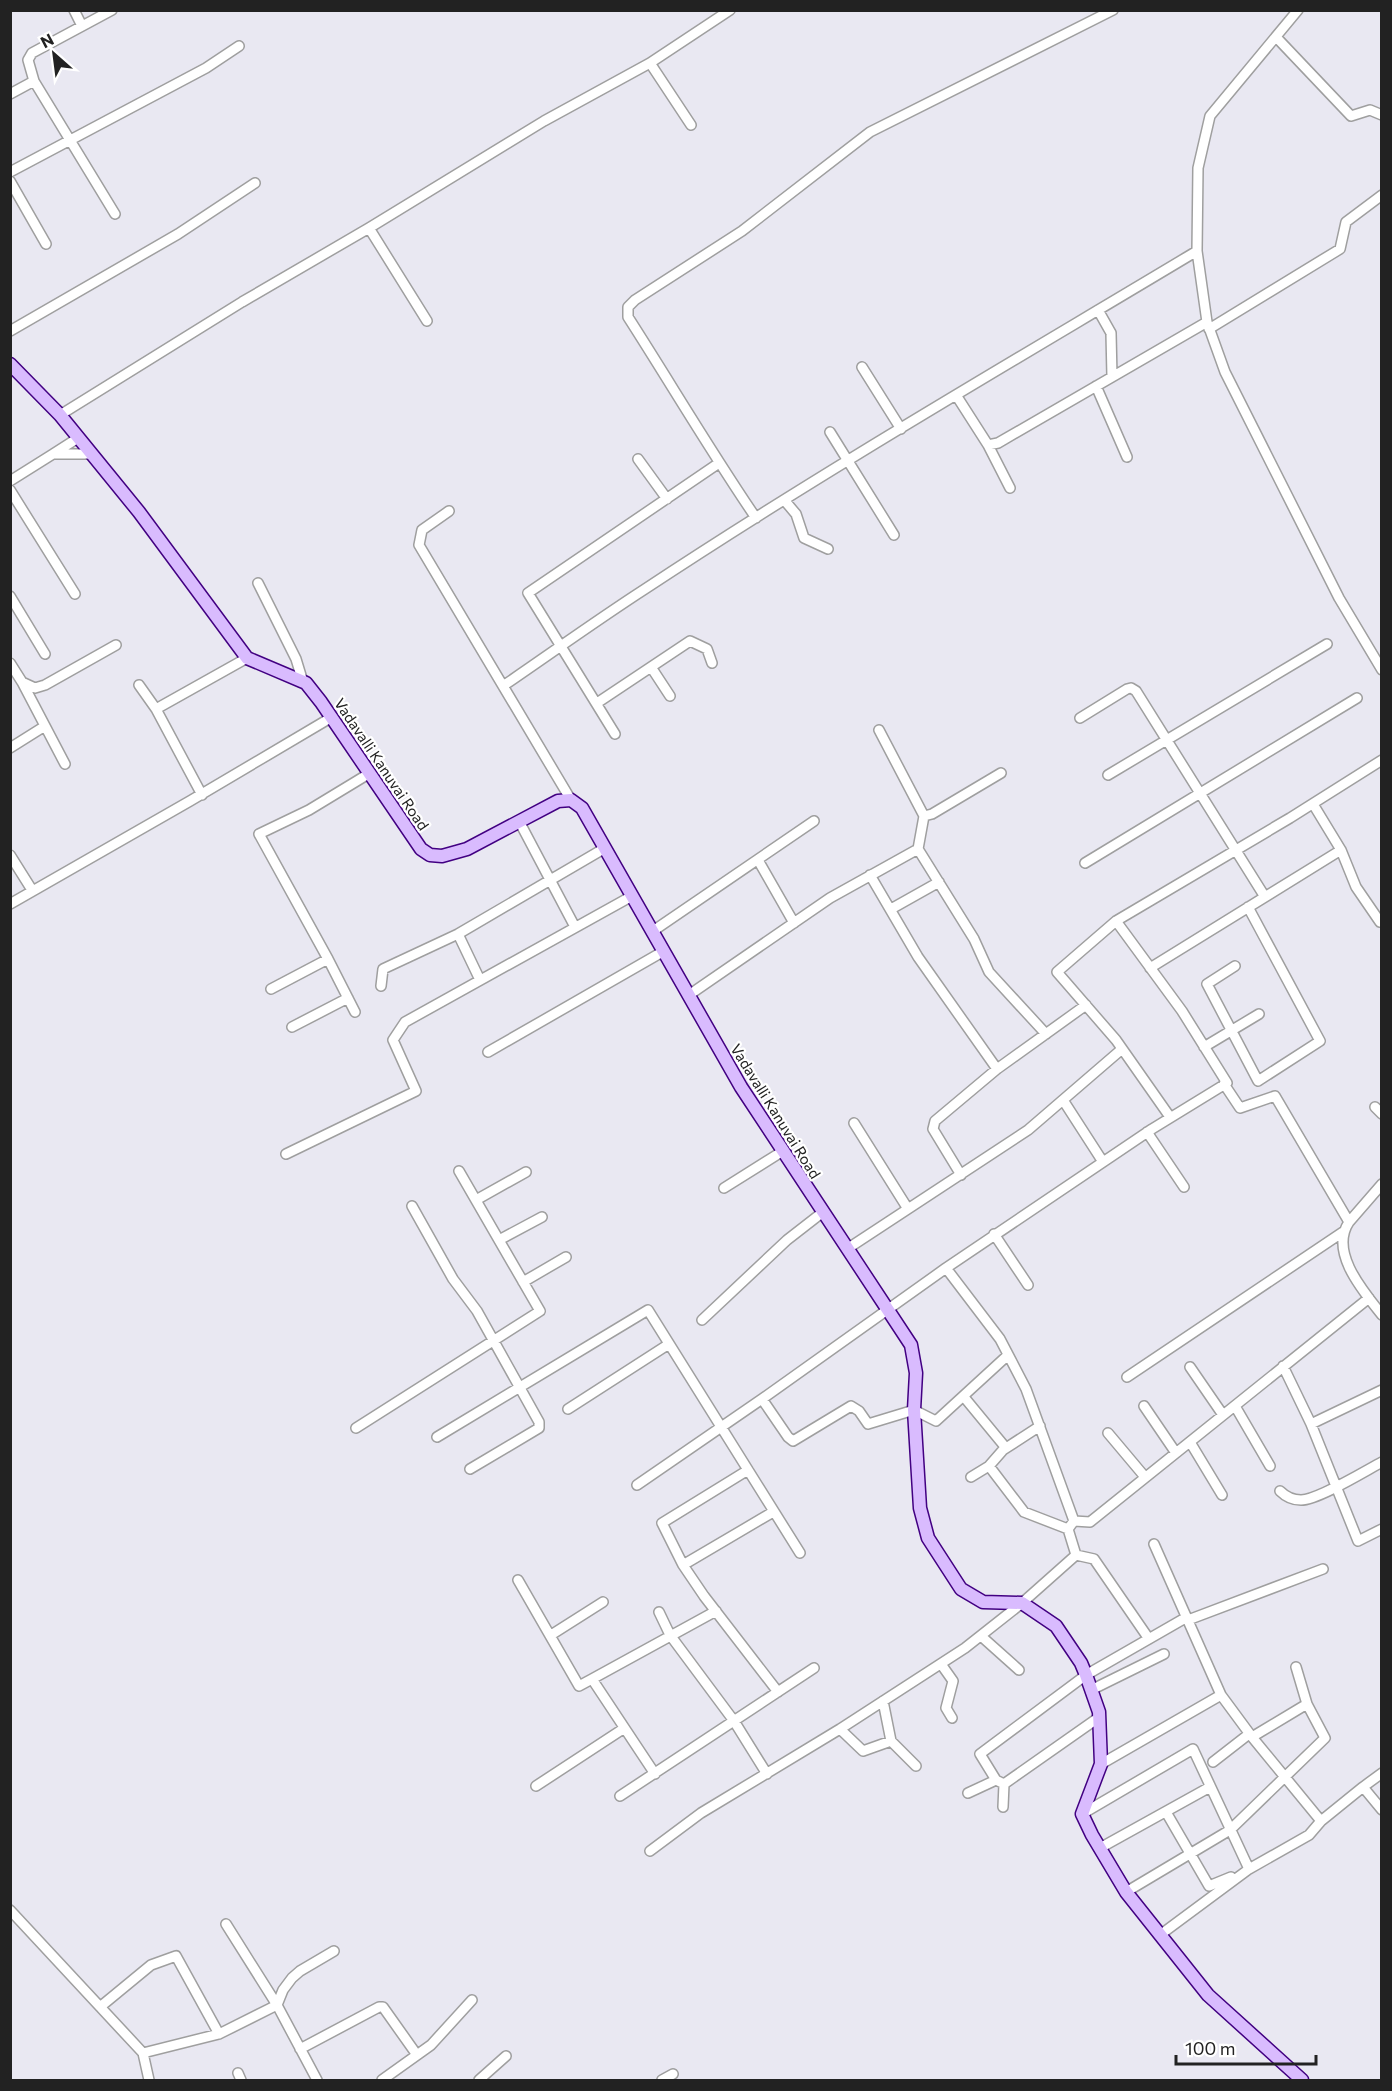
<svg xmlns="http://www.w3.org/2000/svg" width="1392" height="2091" viewBox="0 0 1392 2091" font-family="Commissioner,sans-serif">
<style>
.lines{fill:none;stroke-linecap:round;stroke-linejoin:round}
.street-casing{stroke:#9f9f9f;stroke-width:12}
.secondary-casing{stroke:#420082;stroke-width:15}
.street{stroke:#fff;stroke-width:9}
.secondary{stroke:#d9bbfe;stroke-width:12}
.labels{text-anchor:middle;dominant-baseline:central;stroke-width:4.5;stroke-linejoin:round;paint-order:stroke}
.street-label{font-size:15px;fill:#222;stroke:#fff}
</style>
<rect width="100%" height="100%" fill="#e9e8f2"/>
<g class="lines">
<!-- street casing -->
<g class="street-casing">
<path id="street" d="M74 10 82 26
M112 10 32 53 28 60 34 81 115 214
M1298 10 1210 116 1198 168 1197 251 1207 322 1225 372 1339 598 1382 670
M1276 37 1351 116 1370 110 1382 115
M650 63 730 10
M10 94 34 81
M10 172 206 68 239 46
M10 181 46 244
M369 228 427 321
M1098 310 1111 333 1112 377
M1209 329 1340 249 1346 222 1382 195
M10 331 178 234 255 183
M862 367 901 429
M1096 386 1127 457
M956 395 988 445 998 443 1207 322
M60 415 242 302 369 228 544 121 650 63 691 125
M830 432 894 535
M988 445 1010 488
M53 454 78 438
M638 459 667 499
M10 481 53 454H91
M10 490 75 594
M785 501 796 514 804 538 828 549
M449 511 422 530 419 545 571 800
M756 518C711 452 671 384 628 317V307L635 300 742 231 870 132 1113 10
M258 583 296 659 303 682
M10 596 45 654
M10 663 22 682 35 688 45 685 116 645
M651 667 670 696
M22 682 65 764
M139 685 156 709
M503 686C550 654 597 620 645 589 825 470 1012 362 1197 251
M597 703 690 641 707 649 712 663
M1080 718 1127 689 1131 688 1136 691 1265 897
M879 730 924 816 918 849
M615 734 528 593 719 463
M10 748 45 726
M1108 775 1327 644
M202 795 156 709 247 658
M1313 804 1341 850 1356 887 1380 922
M924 816 932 814 1001 773
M519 821 575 927
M10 855 32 890
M758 860 794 923
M1085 863 1357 698
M870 875 918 957 997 1069
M10 904 190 801 332 717
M891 909 939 882
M653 931 814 821
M458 934 480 980
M1235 966 1207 984 1258 1081 1320 1041 1248 907
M1150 968 1341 850
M381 986 383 969 458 934 605 848
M271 989 328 959
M689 995 830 898 918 849 974 939 989 972 1046 1034
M355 1012 328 959 259 834 309 810 370 773
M292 1027 348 998
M1204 1047 1259 1014
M488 1052 664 951
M1224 1084 1240 1108 1275 1096 1349 1222C1329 1252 1363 1291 1382 1315
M1063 1100 1103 1162
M1375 1107 1382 1114
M1170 1117 1116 1040 1057 972 1116 921 1290 818 1382 760
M854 1123 908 1209
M1147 1132 1184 1187
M286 1154 416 1091 393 1040 405 1022 632 896
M961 1175 933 1129 935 1121 997 1069 1086 1005
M724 1188 783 1151
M476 1200 526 1172
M412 1206 453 1279 477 1311 539 1422V1428L470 1469
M1349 1222 1382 1184
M994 1234 1028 1285
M499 1240 542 1217
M847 1249 1028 1130 1122 1049
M523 1282 566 1257
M702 1320 787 1240 823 1212
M1283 1366 1311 1424
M1190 1367 1223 1415
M1127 1377 1343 1232
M1382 1390 1311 1424 1358 1541 1382 1529
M964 1397 1006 1448
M762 1399 788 1437 793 1441 851 1406 859 1411 868 1424 914 1410 936 1421 1008 1355
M1144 1406 1176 1453
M1235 1406 1270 1466
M568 1409 669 1344
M356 1428 540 1311 459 1171
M1108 1433 1145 1477
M437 1437 648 1310 800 1553
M1190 1442 1222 1495
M989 1466 1024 1512 1068 1529
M748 1470 662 1523 683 1565 704 1596 778 1692
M971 1477 989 1466 1003 1450 1040 1426
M637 1485 762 1399 946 1268
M1280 1491C1286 1497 1292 1500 1301 1500 1318 1500 1365 1471 1382 1462
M1074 1521 1026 1389 1000 1339 946 1268 1152 1129 1227 1083 1182 1011 1116 921
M1154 1544 1221 1695 1252 1737 1321 1821
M1076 1555 1094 1559 1149 1639
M683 1565 773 1512
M518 1580 579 1686 592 1679 655 1774
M659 1612 670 1635 734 1721 767 1774
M1188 1620 1323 1569
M551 1635 603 1602
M981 1636 1019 1670
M941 1664 953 1681 946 1708 952 1718
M592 1679 716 1611
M1091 1690 1164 1654
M883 1701 891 1741 916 1766
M840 1729 863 1751 891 1741
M1252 1737 1307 1704
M1213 1762 1249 1734
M1101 1764 1221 1695
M1382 1773 1363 1787 1382 1810
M1004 1784 1098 1718
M536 1786 623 1729
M968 1793 996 1780
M620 1796 814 1668
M1003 1807 1004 1784 996 1780 980 1754 1086 1675 1187 1617
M1166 1812 1209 1886 1231 1877
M1082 1814 1193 1749 1249 1869 1160 1935
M1100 1848 1210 1787
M650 1851 701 1813 840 1729 965 1648 1022 1603 1076 1555 1068 1529 1074 1521 1090 1522 1369 1298
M1249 1869 1309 1835 1321 1821 1363 1787
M1126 1892 1230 1830 1325 1738 1307 1704 1296 1667
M10 1910 143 2053 149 2080
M226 1924 277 2005 317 2080
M100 2007 151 1965 176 1956 219 2034
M300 2049 379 2007H383L417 2055
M143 2053 219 2034 277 2005 283 1990 292 1978 300 1971 334 1951
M238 2073 241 2080
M382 2080 431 2045 472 2000
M479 2080 506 2056
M662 2080 673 2074"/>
</g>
<!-- secondary casing -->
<g class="secondary-casing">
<path id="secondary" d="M10 364 60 415 139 512 247 658 306 683 321 702 421 849 430 855 442 856 467 849 558 801 571 800 582 808 741 1087 911 1345 916 1373 914 1410 920 1508 928 1538 961 1589 983 1602 1022 1603 1056 1626 1081 1663 1086 1675 1099 1712 1101 1764 1082 1814 1092 1835 1126 1892 1208 1995 1302 2080"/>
</g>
<!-- street -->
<use href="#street" class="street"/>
<!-- secondary -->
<use href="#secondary" class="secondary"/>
</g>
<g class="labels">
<!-- street labels -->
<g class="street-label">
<text transform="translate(382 764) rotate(56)">Vadavalli Kanuvai Road</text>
<text transform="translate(776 1111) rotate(58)">Vadavalli Kanuvai Road</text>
</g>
</g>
<!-- border -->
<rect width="1392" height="2091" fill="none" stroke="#222222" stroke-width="24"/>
<!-- north arrow -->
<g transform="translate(54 54) rotate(332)" stroke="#ffffff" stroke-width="4.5" paint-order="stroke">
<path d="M0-4.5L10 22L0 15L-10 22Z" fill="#222222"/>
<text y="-9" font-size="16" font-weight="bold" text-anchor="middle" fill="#222222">N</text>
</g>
<!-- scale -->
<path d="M1176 2055v9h140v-9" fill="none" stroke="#222222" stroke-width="3"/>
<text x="1185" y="2055" font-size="18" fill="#222222" stroke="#ffffff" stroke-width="4.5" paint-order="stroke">100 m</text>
</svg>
